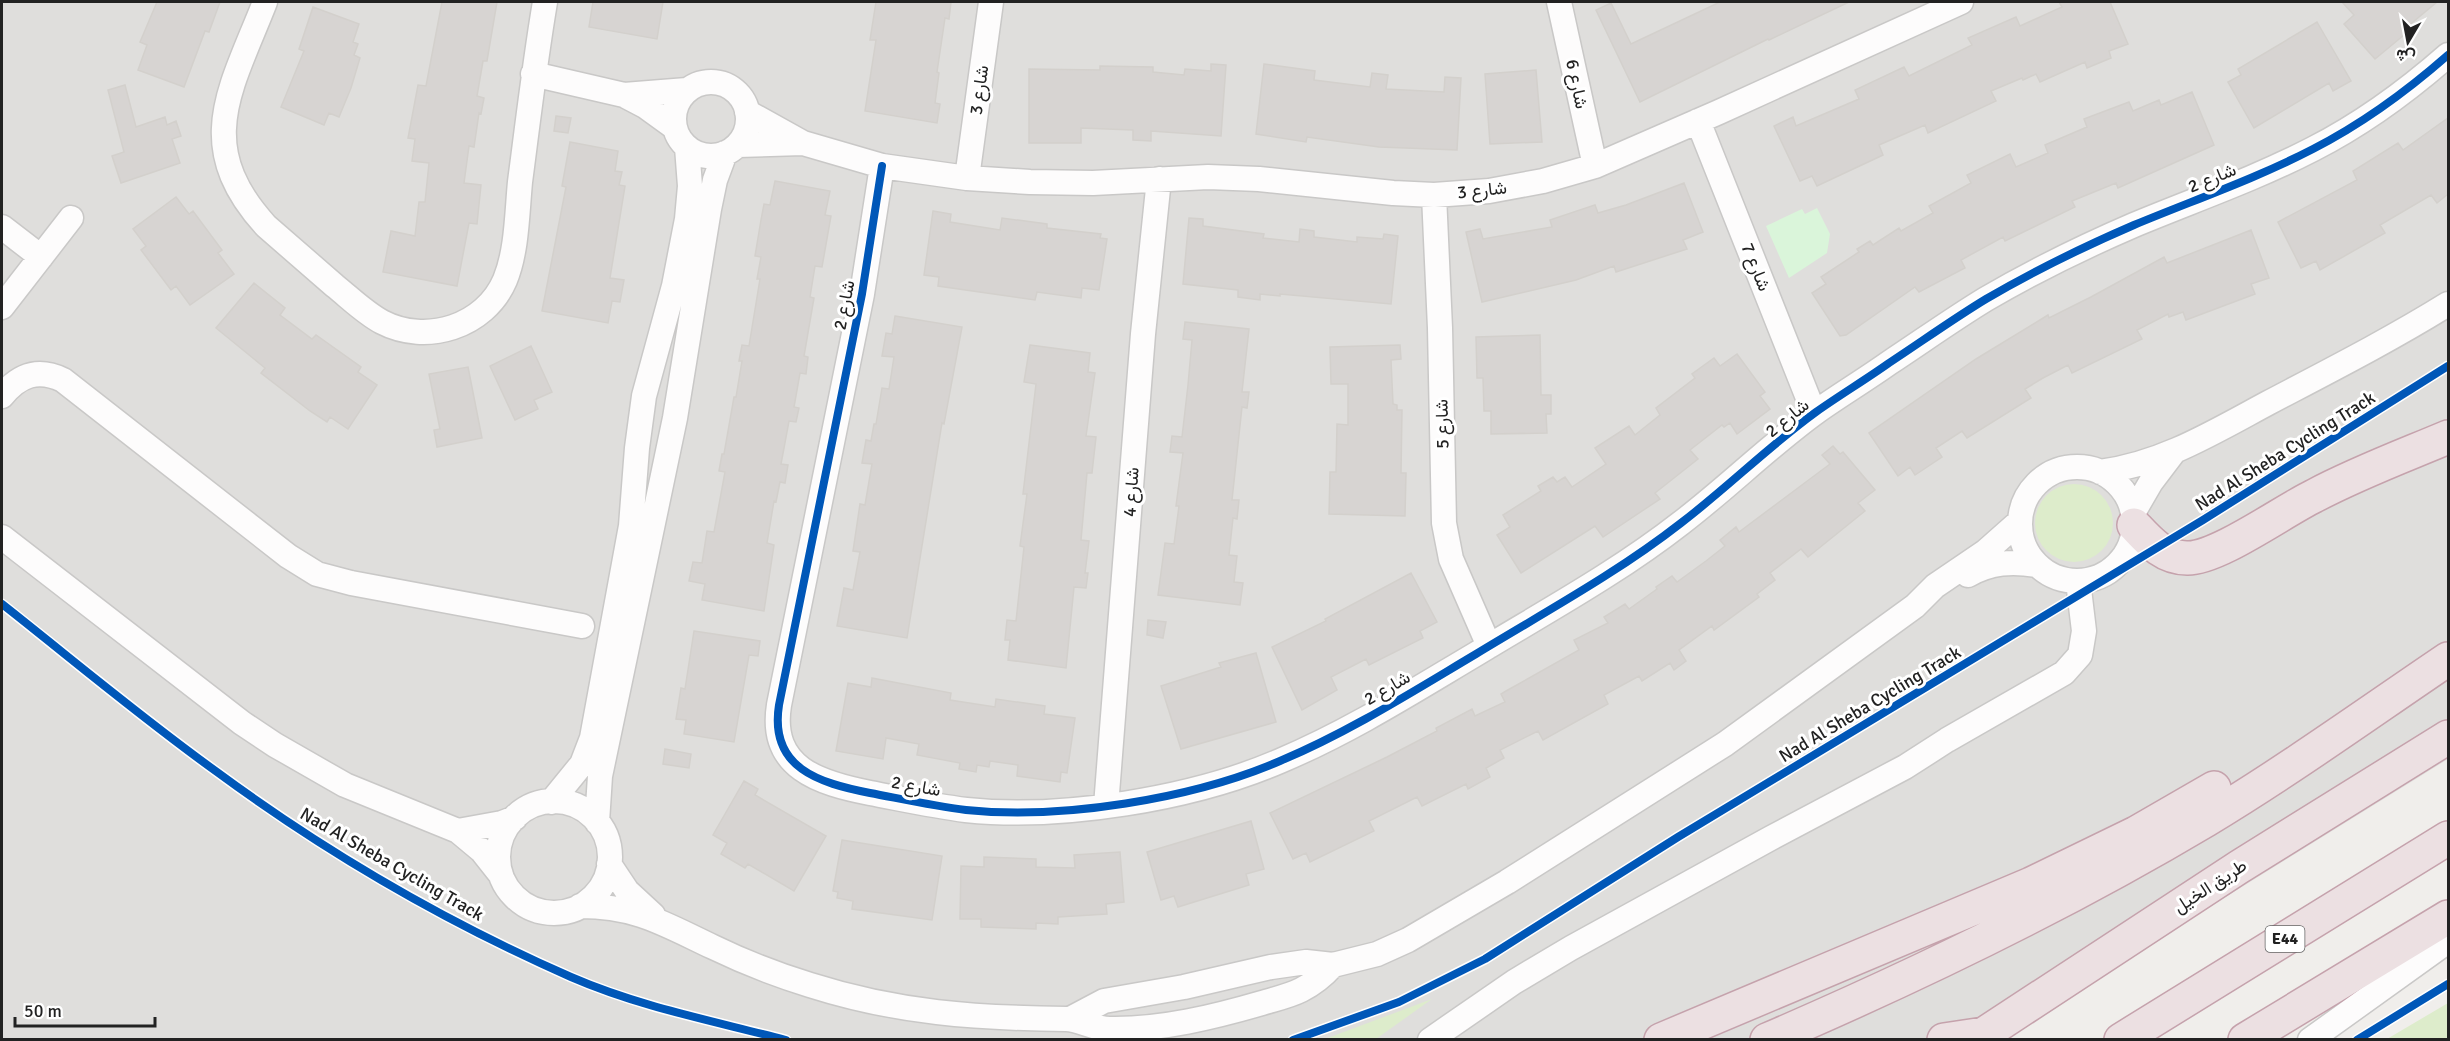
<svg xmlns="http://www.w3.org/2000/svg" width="2450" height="1041" viewBox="0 0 2450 1041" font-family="Signika,Vazirmatn,sans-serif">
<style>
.residential{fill:#dfdedc}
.grass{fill:#ddeccb}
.park{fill:#daf5da}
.building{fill:#d7d4d2;stroke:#d3d0cc;stroke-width:1.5}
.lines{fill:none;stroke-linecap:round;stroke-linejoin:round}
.minor-casing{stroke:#c9c8c7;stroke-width:27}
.highway-casing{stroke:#c5a2ac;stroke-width:36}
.minor{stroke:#fdfcfc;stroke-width:24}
.highway{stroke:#ece0e2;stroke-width:33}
.cycleway-casing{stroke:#fff;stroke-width:11}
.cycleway{stroke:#0057b8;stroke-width:8}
.labels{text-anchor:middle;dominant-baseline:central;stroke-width:6;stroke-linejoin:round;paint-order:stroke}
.shield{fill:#fff;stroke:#646464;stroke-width:1.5}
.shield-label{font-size:16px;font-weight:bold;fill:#222}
.street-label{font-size:18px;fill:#222;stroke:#fff}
</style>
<rect width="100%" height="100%" fill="#f0eeeb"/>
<!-- residential -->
<path class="residential" d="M2 2H2448V759L1997 1039 2 1040Z"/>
<!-- grass -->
<path class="grass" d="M2035 523a39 39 0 1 1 78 0a39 39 0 1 1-78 0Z
M1432 999 1376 1039H1325Z
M2448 1003V1039H2387Z"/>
<!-- park -->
<path class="park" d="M1817 208 1830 234 1827 253 1789 278 1766 226 1802 209 1805 214Z"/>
<!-- building -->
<path class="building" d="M157 2H220L209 32 205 31 184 87 138 70 147 45 140 42Z
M442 2H497L487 61H483L477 96 484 98 481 114 479 113 474 147 469 146 464 183 481 185 477 224 469 223 457 286 383 272 391 231 415 236 419 202H425L429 163 412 161 415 139 408 138 418 85 426 86Z
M593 2H663L657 39 589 27Z
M876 2H951L949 19 945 18 937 72 939 73 935 103 940 104 937 123 865 111 876 40H870Z
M1720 2H1849L1769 40 1768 39 1640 102 1596 10 1611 3 1631 44Z
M2059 2H2110L2128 44 2109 51 2111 58 2087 68 2085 62 2040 82 2036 74 2023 80 2022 78 1991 91 1996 101 1928 133 1925 125 1879 145 1883 155 1817 186 1812 176 1800 181 1774 126 1793 117 1796 126 1859 99 1855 90 1904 67 1909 76 1972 45 1968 38 2016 17 2020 26 2062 7Z
M2342 2H2437L2407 27 2410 30 2375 59 2344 24 2354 15Z
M313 7 359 24 353 42 358 44 354 55 360 58 351 88 339 117 329 113 324 125 281 107 304 51 299 49Z
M2317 22 2351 81 2333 91 2329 83 2254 128 2228 82 2241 75 2238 69Z
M1211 64 1226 65 1221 136 1151 131V141L1133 140V130L1081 128V143H1029V69L1100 70V66L1153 67V72L1184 75 1185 69 1211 71Z
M1264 64 1315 71 1314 80 1370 87 1372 73 1388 75 1386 89 1444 92 1445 77 1461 78 1457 150 1379 147 1307 137 1306 142 1256 134Z
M1536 70 1542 142 1490 144 1485 74Z
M125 85 136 127 165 117 167 125 176 121 181 136 172 139 180 163 121 183 112 156 124 152 108 90Z
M2192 92 2214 145 2118 188 2116 183 2072 201 2075 207 2005 241 2003 237 1961 260 1965 268 1919 292 1915 287 1846 335 1840 336 1812 293 1826 284 1821 277 1859 252 1857 249 1870 241 1873 245 1899 228 1901 231 1933 213 1929 206 1971 183 1967 175 2010 154 2016 167 2048 153 2045 145 2087 127 2084 119 2129 102 2133 111 2159 100 2161 105Z
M556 116 571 118 568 133 554 131Z
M2448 118V194L2437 203 2431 195 2380 225 2385 233 2320 270 2316 261 2301 268 2278 222 2357 180 2353 171 2398 143 2403 150Z
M570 142 618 151 615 171 622 172 619 185 625 186 610 278 624 280 620 302 612 301 608 323 542 311 566 187 562 186Z
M775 181 830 191 825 215 831 216 822 267 815 266 810 297 814 298 804 356 808 357 806 374 800 373 794 407 799 408 796 422 789 421 781 464 788 465 785 483 780 482 776 502 774 501 767 543 774 545 764 611 702 600 705 584 689 581 693 562 702 563 707 531 714 532 725 472 719 471 722 454H724L734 397H736L742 361H739L742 345 749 346 760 279H757L761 257 755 256 761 220 764 204 770 205Z
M1684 183 1703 232 1683 240 1687 249 1616 272 1614 266 1576 280 1482 302 1466 232 1480 229 1483 239 1552 227 1550 220 1595 205 1598 213 1626 205Z
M176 197 189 214 193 211 222 250 218 253 234 274 190 305 176 286 171 290 141 250 146 246 133 229Z
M933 211 951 214 950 222 1000 230 1002 218 1047 224V228L1101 234 1100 238 1107 239 1099 290 1082 288 1081 298 1037 292 1035 300 938 286 939 277 924 275Z
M1189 218 1203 219V226L1264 234 1263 238 1299 242 1300 229 1314 231V237L1357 242V237L1383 239 1384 234 1398 236 1391 304 1280 294V296L1260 294V300L1238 297V290L1183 284Z
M2251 230 2269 278 2251 284 2255 294 2186 320 2183 312 2169 317 2168 314 2137 330 2142 339 2072 373 2068 365 2043 378 2025 389 2031 398 1967 438 1962 431 1936 448 1942 457 1915 475 1910 467 1898 476 1869 433 1976 359 2048 315 2049 318 2091 297 2164 257 2167 263Z
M254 283 285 308 280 315 312 339 316 335 361 367 358 372 377 385 348 429 330 417 327 422 310 411 261 373 265 368 216 328Z
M895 316 962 327 944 424 942 423 907 638 837 626 844 588 853 590 860 552 853 551 860 504 865 505 872 464 862 463 866 440 871 441 874 424H876L882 388 889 389 894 357 882 356 886 333 892 334Z
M1185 322 1249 329 1242 392H1249L1247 408 1242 407 1232 500H1239L1237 519 1233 518 1229 555 1237 556 1234 582 1243 583 1240 605 1158 595 1165 543 1174 544 1179 506H1176L1183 453 1170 452 1172 436 1182 437 1188 385 1192 340 1183 339Z
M1540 335 1541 395H1551V414H1546L1547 433 1491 434V411H1484L1483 378H1477L1476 337Z
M1030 345 1090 353 1088 372 1095 373 1086 436 1096 437 1092 473H1087L1081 540 1089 541 1085 573H1088L1086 588 1074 587 1066 668 1008 660 1010 640H1005L1007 620 1016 621 1024 547 1020 546 1027 494H1023L1036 384 1024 382Z
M1400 345 1401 359 1391 360 1393 404 1397 405V410H1402L1401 473H1406L1405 516 1329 514 1330 472H1336L1337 424 1348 425V384H1331L1330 347Z
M531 346 552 392 534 400 538 409 515 420 490 366Z
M1737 354 1765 392 1760 396 1770 409 1737 434 1730 423 1724 427 1722 425 1690 450 1698 459 1655 493 1660 499 1603 537 1595 526 1521 573 1497 535 1510 527 1503 515 1541 491 1538 486 1553 477 1557 482 1565 477 1572 487 1606 464 1595 448 1629 426 1635 435 1660 415 1656 408 1695 378 1692 374 1714 358 1720 366Z
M468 367 482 438 437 447 434 430 440 429 429 374Z
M1833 446 1840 454 1843 452 1875 490 1858 503 1865 511 1808 557 1801 549 1770 573 1775 580 1757 594 1759 597 1714 630 1712 626 1679 650 1686 661 1674 670 1670 663 1642 681 1639 676 1604 695 1608 704 1543 740 1538 731 1500 750 1504 758 1486 768 1490 777 1468 789 1466 784 1422 806 1417 797 1369 821 1374 831 1310 862 1306 853 1293 859 1270 813 1387 757 1437 731 1436 728 1472 709 1475 716 1505 702 1501 694 1506 691 1579 650 1574 640 1608 623 1604 617 1625 604 1629 609 1657 589 1656 587 1672 576 1677 582 1706 561 1725 546 1720 540 1736 527 1739 532 1830 464 1822 455Z
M1411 573 1437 622 1420 631 1423 638 1369 665 1366 659 1331 677 1337 690 1302 710 1272 647 1326 621 1325 619Z
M1148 620 1166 622 1163 638 1147 635Z
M694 631 760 641 758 656 749 655 734 742 684 734 686 720 676 719 681 688 685 689Z
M1256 653 1276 722 1181 749 1161 686 1221 667 1219 663Z
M872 678 951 693 950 700 995 707 996 699 1045 706 1044 714 1075 718 1067 773 1061 772 1060 782 1017 776 1018 765 990 761 989 767 977 765 976 772 959 769 960 763 917 755 919 744 886 738 883 759 836 751 848 683 871 687Z
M665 749 691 754 689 768 663 764Z
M744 781 758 789 755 795 826 836 794 891 748 864 745 868 721 854 727 843 713 835Z
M1251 821 1264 869 1246 874 1249 885 1178 907 1174 896 1161 900 1147 852Z
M842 840 942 856 932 920 852 909 853 901 837 898 838 892 833 891Z
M1120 852 1124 902 1106 904 1107 914 1058 917V924L1036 923V929L981 927V919H960L961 866 984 867V857L1036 859V867L1075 868 1074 855Z"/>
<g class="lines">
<!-- minor casing -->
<g class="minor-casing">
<path id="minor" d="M265 2C231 89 192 145 266 226 289 246 312 266 335 286 350 298 365 313 382 322 426 345 485 327 505 280 517 251 517 213 520 182 528 121 535 61 545 2
M1559 2 1595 166
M533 74 624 95 645 106 674 127
M674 119a37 37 0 1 1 74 0a37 37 0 1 1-74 0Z
M624 95 687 90
M747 112 803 143 882 166 967 178 1030 182 1093 183 1208 177 1259 179 1393 193 1434 195 1489 191 1543 181 1595 166 1719 112 1961 2
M1698 121 1814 413
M738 145 803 143
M882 166 862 294 779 705C769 768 819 783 870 793 902 799 934 806 966 810 1061 820 1192 799 1280 761 1349 732 1412 692 1476 654 1545 612 1617 573 1681 523 1727 488 1769 446 1816 412 1840 395 1865 380 1889 363 1921 342 1953 319 1986 299 2034 271 2083 247 2134 225 2194 200 2255 179 2313 149 2362 124 2407 91 2448 55
M967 178 991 2
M1434 195 1440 328 1444 523 1451 559 1489 646
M2 227 41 257
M2 307 71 218
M2 396C19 375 38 368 63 380L288 556 317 574 351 583 582 626
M2020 524a57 57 0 1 1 114 0a57 57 0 1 1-114 0Z
M2100 472C2162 464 2214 432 2268 403 2329 371 2390 340 2448 304
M2133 513 2151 482 2173 453
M2 537 242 723 275 745 345 785 458 831 482 851 501 875
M1968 575C1991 562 2012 561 2037 565
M498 857a56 56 0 1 1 112 0a56 56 0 1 1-112 0Z
M551 802 582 764 592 738 631 526 637 448 644 396 674 286 687 219 690 186 687 147
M1106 806 1143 334 1159 179
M597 822 600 776 675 418 709 209 715 180 725 153
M458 831 502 823 515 818
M609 864 627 891 653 915
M580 906C637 906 664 924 713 947 744 962 777 975 810 985 898 1013 976 1018 1066 1019 1079 1019 1094 1029 1110 1029 1161 1030 1214 1017 1262 1003 1275 999 1289 996 1301 990 1313 984 1324 975 1333 965
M1070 1019 1104 1001 1184 987 1271 967 1306 962 1333 965 1377 954 1408 940 1507 882 1725 744 1915 606 1935 586 1985 552 2020 521
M1430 1040 1514 982 1571 948 1771 838 1905 767 1947 740 2064 673 2080 655 2084 631 2078 581
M2310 1040 2448 941"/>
</g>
<!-- highway casing -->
<g class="highway-casing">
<path id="highway" d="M2134 525C2149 541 2163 558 2187 558 2217 559 2283 511 2314 496 2357 473 2403 456 2448 437
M1661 1040 2031 884 2136 833 2214 788
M1767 1040C1918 975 2065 904 2206 820 2289 770 2368 713 2448 659
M1944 1040 1984 1034
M1975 1040 2239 867 2448 737
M2121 1040 2448 838
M2245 1040 2448 917"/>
</g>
<!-- minor -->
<use href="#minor" class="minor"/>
<!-- highway -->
<use href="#highway" class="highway"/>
<!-- cycleway casing -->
<g class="cycleway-casing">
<path id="cycleway" d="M882 166 862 294 779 705C769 768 819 783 870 793 902 799 934 806 966 810 1061 820 1192 799 1280 761 1349 732 1412 692 1476 654 1545 612 1617 573 1681 523 1727 488 1769 446 1816 412 1840 395 1865 380 1889 363 1921 342 1953 319 1986 299 2034 271 2083 247 2134 225 2194 200 2255 179 2313 149 2362 124 2407 91 2448 55
M2 604C73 660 143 719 217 772 327 853 446 922 571 977 640 1007 714 1021 786 1040
M1293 1040 1399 1002 1485 959 1678 837 2203 520 2448 366
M2357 1040 2448 984"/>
</g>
<!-- cycleway -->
<use href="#cycleway" class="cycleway"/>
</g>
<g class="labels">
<!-- shield labels -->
<rect class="shield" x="2265.5" y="926" width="39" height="26" rx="4.5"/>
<g class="shield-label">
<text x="2285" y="939">E44</text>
</g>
<!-- street labels -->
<g class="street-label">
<text transform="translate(1577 84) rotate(78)">شارع 6</text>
<text transform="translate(979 90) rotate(-82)">شارع 3</text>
<text transform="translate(2212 178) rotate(-22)">شارع 2</text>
<text transform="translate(1482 190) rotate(-6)">شارع 3</text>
<text transform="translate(1756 267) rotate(68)">شارع 7</text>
<text transform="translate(844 305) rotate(-79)">شارع 2</text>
<text transform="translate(1787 418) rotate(-39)">شارع 2</text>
<text transform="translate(1442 424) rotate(-91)">شارع 5</text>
<text transform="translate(2285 451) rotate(-32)">Nad Al Sheba Cycling Track</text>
<text transform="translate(1131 492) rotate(-86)">شارع 4</text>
<text transform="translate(1387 688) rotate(-30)">شارع 2</text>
<text transform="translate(1870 704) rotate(-31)">Nad Al Sheba Cycling Track</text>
<text transform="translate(916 786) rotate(10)">شارع 2</text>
<text transform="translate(392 864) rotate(30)">Nad Al Sheba Cycling Track</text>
<text transform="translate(2210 886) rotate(-33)">طريق الخيل</text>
</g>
</g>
<!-- border -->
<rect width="2450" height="1041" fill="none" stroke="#222222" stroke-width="6"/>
<!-- north arrow -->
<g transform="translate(2408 42) rotate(190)" stroke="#ffffff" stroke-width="4.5" paint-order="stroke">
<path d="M0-4.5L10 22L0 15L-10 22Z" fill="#222222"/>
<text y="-9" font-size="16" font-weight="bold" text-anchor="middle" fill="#222222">ش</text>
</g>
<!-- scale -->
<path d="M15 1017v9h140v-9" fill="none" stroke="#222222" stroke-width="3"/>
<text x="24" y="1017" font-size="18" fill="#222222" stroke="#ffffff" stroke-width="4.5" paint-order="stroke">50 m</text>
</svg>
